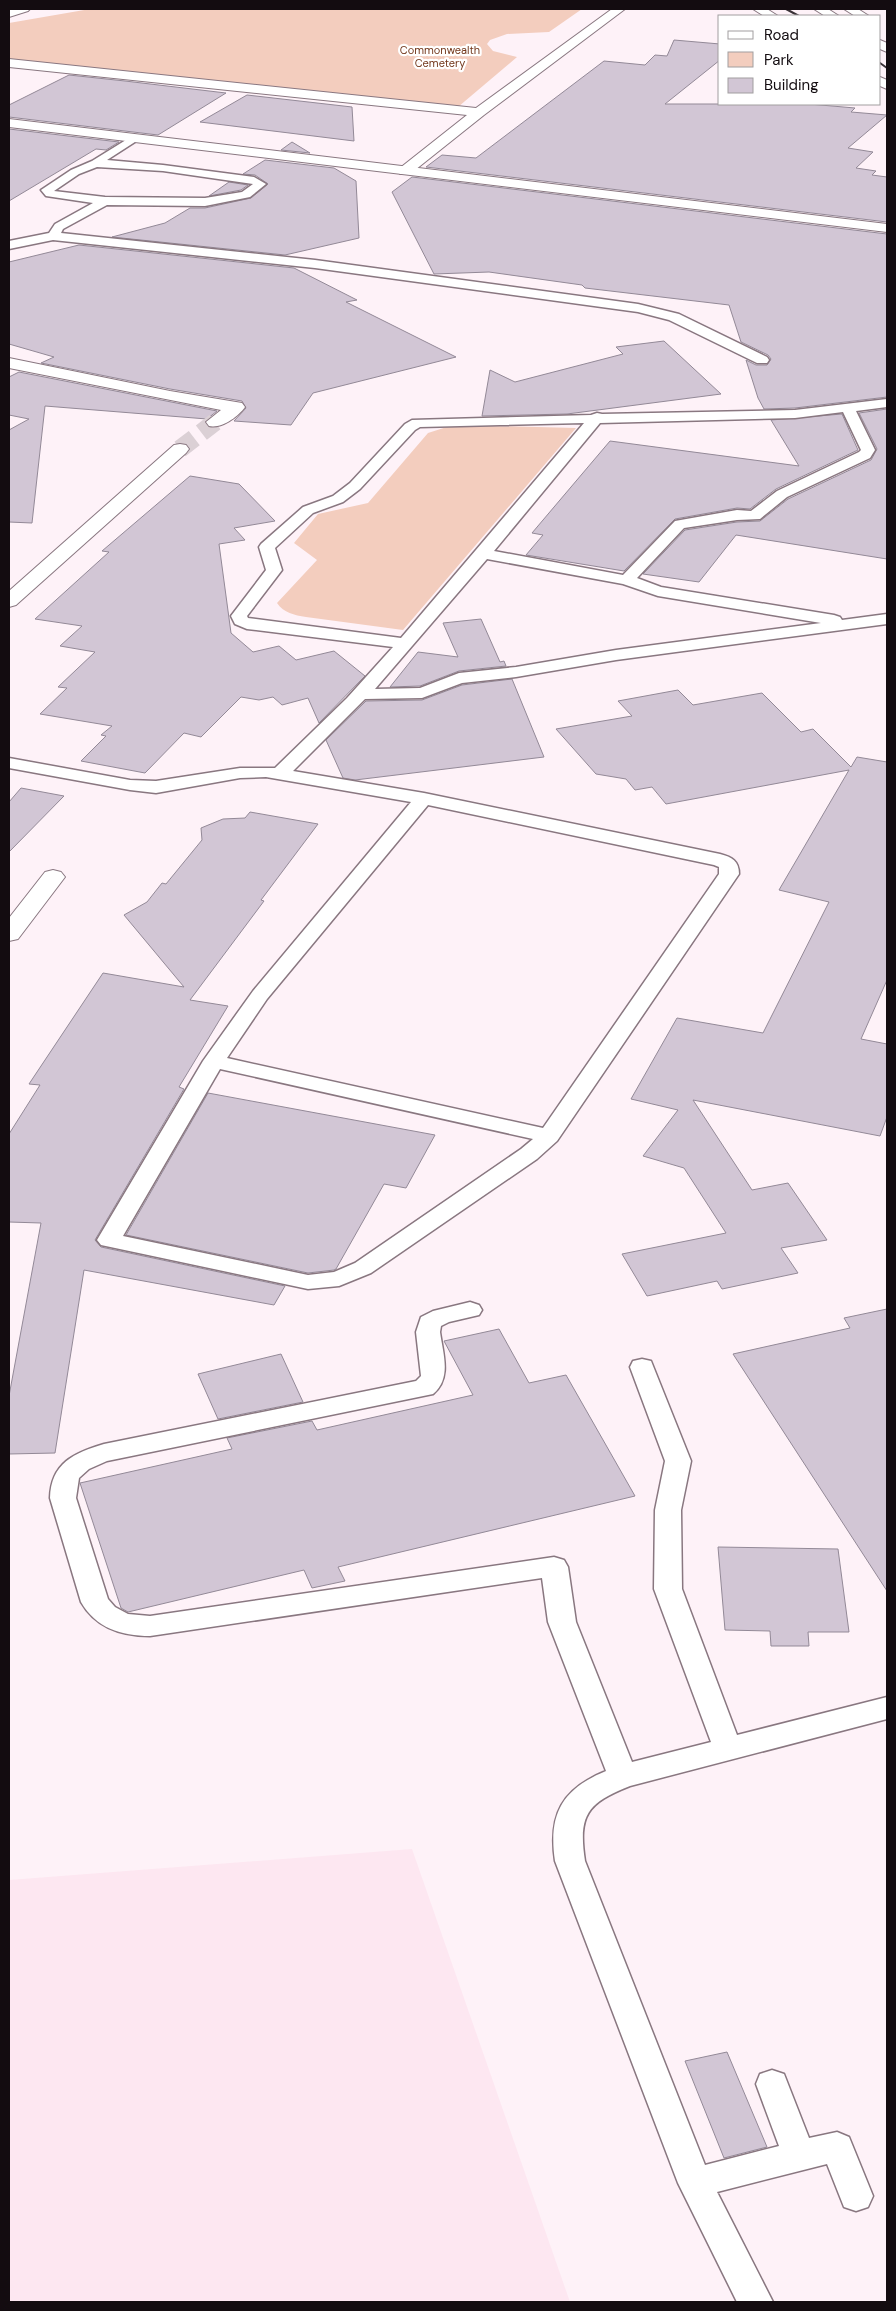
<svg xmlns="http://www.w3.org/2000/svg" width="896" height="2311" viewBox="0 0 896 2311" font-family="'DM Sans',sans-serif">
<style>
.built{fill:#fde7f1}
.green{fill:#f3cdbe}
.building{fill:#d2c6d5;stroke:#938997}
.lines{fill:none;stroke-linecap:round;stroke-linejoin:round}
.street-tunnel{stroke:#dbd0d5;stroke-width:18;stroke-dasharray:18 9;stroke-linecap:butt}
.lane-casing{stroke:#897780;stroke-width:3}
.street-casing{stroke:#897780;stroke-width:2}
.secondary-casing{stroke:#897780;stroke-width:2}
.primary-casing{stroke:#897780;stroke-width:2}
.highway-casing{stroke:#897780;stroke-width:2}
.lane{fill:#fff;fill-rule:evenodd}
.street{fill:#fff;fill-rule:evenodd}
.secondary{fill:#fff;fill-rule:evenodd}
.primary{fill:#fff;fill-rule:evenodd}
.highway{fill:#fff;fill-rule:evenodd}
.rail{stroke:#3a3237;stroke-width:2}
.labels{text-anchor:middle;dominant-baseline:central;stroke-width:4.5;stroke-linejoin:round;paint-order:stroke}
.far-park-label{font-size:11px;fill:#73381c;stroke:#fff}
</style>
<rect width="100%" height="100%" fill="#fef2f8"/>
<!-- built -->
<path class="built" d="M412 1849 570 2302H9V1880Z"/>
<!-- green -->
<path class="green" d="M90 9H582L549 32 507 34 490 40 487 44 493 51 517 57 458 107 9 60V23Z
M453 425 576 428 403 630 306 617C294 615 284 613 277 603L317 560 294 543 318 514 368 503 428 433Z"/>
<!-- building -->
<path class="building" d="M674 40 720 44V60L665 104H809L855 108 851 112 887 115 848 148 873 152 856 168 876 171 872 175 887 177V222L426 167 442 155 476 158 604 61 645 65 655 55 667 56Z
M69 75 125 81 226 93 158 135 9 117V105Z
M247 95 352 107 354 141 200 122Z
M9 129 119 142 106 150 96 149 9 201Z
M292 142 310 153 281 150Z
M265 160 334 168 356 181 359 238 285 255 112 237 165 223 190 208H205L251 198 268 184 255 175 243 174Z
M412 177 887 234V397L795 408 764 409 758 398 746 360 756 365H767L771 359 768 355 741 342 729 305 585 288 582 285 489 272 434 274 392 192Z
M229 182 248 185 241 190 209 196Z
M79 245 294 268 357 300 346 302 456 357 313 393 291 425 234 421 246 408 242 401 170 389 41 363 54 357 9 344V262Z
M664 341 721 394 567 414 482 416 490 370 515 382 623 354 616 347Z
M19 372 217 411 207 419 45 406 32 523 9 522V430L29 419 9 415V377Z
M887 409V559L736 535 699 582 643 574 685 530 737 522 760 521 788 499 871 460 877 449 859 413Z
M842 414 858 450 776 489 750 509 737 508 675 519 624 571 526 555 543 535 532 533 610 441 799 466 771 420Z
M190 476 239 484 275 521 234 528 245 540 219 544 231 633 253 652 279 646 296 660 334 651 365 676 319 723 308 698 282 705 273 697 259 700 241 697 201 737 184 733 145 773 81 761 106 736 101 735 112 726 40 714 67 688 58 687 95 652 60 646 82 626 35 619 109 552 102 551Z
M481 619 500 662 504 661 506 666 459 671 420 686 390 687 418 652 458 657 443 623Z
M512 679 544 757 355 780 343 778 326 740 366 701 422 700 462 685Z
M678 690 693 705 762 693 801 732 813 729 851 767 857 757 887 762V980L861 1039 887 1044V1117L880 1136 693 1100 752 1190 788 1183 827 1240 781 1248 798 1273 722 1289 717 1281 647 1296 622 1254 726 1233 684 1168 643 1156 678 1110 631 1099 677 1018 763 1033 829 902 779 890 849 770 666 804 652 787 635 790 626 779 596 774 556 729 632 716 618 701Z
M21 788 64 796 9 852V802Z
M250 812 318 824 261 900 264 901 190 1000 228 1006 179 1087 184 1089 95 1240 101 1247 285 1286 274 1305 84 1270 55 1453 9 1454V1396L41 1223 9 1222V1134L40 1085 29 1084 103 973 184 987 124 915 147 902 162 883 166 884 202 840 201 828 223 819 245 818Z
M208 1093 435 1135 406 1188 384 1184 336 1269 334 1270 308 1273 126 1235Z
M887 1309V1591L733 1354 850 1328 844 1318Z
M499 1329 529 1383 566 1375 635 1496 338 1567 345 1581 312 1588 304 1570 128 1612 121 1608 80 1483 232 1449 227 1438 312 1421 317 1430 473 1395 444 1341Z
M281 1354 303 1402 218 1419 198 1374Z
M718 1547 838 1549 849 1632H808L809 1646H771L770 1631 725 1630Z
M727 2052 767 2147 724 2158 685 2061Z"/>
<g class="lines">
<!-- street-tunnel -->
<path class="street-tunnel" d="M180 449 215 422"/>
<!-- lane casing -->
<g class="lane-casing">
<path id="lane" d="M134 135 140 138 138 140 107 160 163 165 254 177 266 184 250 197 205 206 107 205 63 229 61 233 315 260 638 304 679 314 767 357 769 360 767 363H757L669 320 638 312 315 268 53 240 9 249V241L49 233 55 224 93 203 46 196 41 190 71 170 92 161ZM97 167 163 171 253 184 242 192 205 198 105 197 54 191 79 174Z
M887 399V407L856 411 875 450 870 458 787 497 760 519 737 520 684 528 637 578 661 587 834 615 840 617 842 620 887 614V624L616 660 516 677 462 683 422 698 365 699 293 771 424 793 720 854C732 857 739 861 739 874L557 1141 537 1159 371 1273 339 1286 308 1289 101 1245 97 1240 203 1061 253 991 411 802 266 777 240 778 156 793 130 790 9 768V758L130 780 156 781 240 768H275L347 698 393 647 247 629 235 624 231 616 266 570 259 547 261 544 303 507 333 496 350 483 405 424 412 420 591 415 597 413 602 414 795 410ZM843 412 861 450 859 452 777 491 751 511 737 510 675 521 623 575 494 551 600 423 795 418ZM584 423 401 638 248 618 247 616 282 570 275 548 313 513 343 502 360 489 415 430 420 427ZM487 559 623 584 658 596 821 623 616 650 516 667 459 673 420 688 375 689ZM428 805 714 865 719 867V874L543 1128 227 1058 267 999ZM220 1069 533 1139 521 1149 355 1263 334 1272 308 1275 123 1236Z
M470 1302 479 1305 482 1310 479 1315 449 1322 441 1326 440 1332C443 1354 452 1378 433 1394L107 1461 89 1469 79 1478 76 1498 108 1599 115 1607 128 1614 150 1616 554 1557 564 1560 568 1567 576 1622 632 1762 711 1742 654 1589 655 1510 665 1461 630 1367 633 1361 642 1359 651 1361 691 1461 681 1510 682 1589 737 1735 887 1697V1719L630 1786C587 1803 578 1815 585 1861L705 2165 779 2146 756 2084 760 2074 772 2070 784 2074 809 2138 837 2132 849 2137 873 2196 868 2207 856 2211 844 2207 827 2164 717 2192 773 2302H737L678 2183 555 1861C548 1814 562 1789 606 1771L548 1622 542 1578 150 1636C121 1636 96 1628 81 1602L50 1498C51 1463 74 1453 104 1444L416 1381 421 1376 416 1332 421 1317 433 1311Z"/>
</g>
<!-- street casing -->
<g class="street-casing">
<path id="street" d="M612 9H625L484 115 410 174H400L398 171 400 168 467 115 9 67V59L476 108Z
M753 9H767L778 16H764Z
M880 77 887 80V89L880 86Z
M9 358 170 391 242 403 245 407C238 417 221 429 209 426L206 422 221 410 9 368Z
M180 444 186 445 189 449 186 453 16 605 9 607V591L174 445Z
M53 870 61 872 65 877 18 939 9 941V918L45 872Z"/>
</g>
<!-- secondary casing -->
<g class="secondary-casing">
<path id="secondary" d="M9 119 887 224V232L9 127Z"/>
</g>
<!-- primary casing -->
<g class="primary-casing">
<path id="primary" d="M814 9H828L839 16H825Z
M844 9H858L869 16H855Z
M880 40 887 43V52L880 49Z"/>
</g>
<!-- highway casing -->
<g class="highway-casing">
<path id="highway" d="M9 9H30L28 11 9 17Z"/>
</g>
<!-- lane -->
<use href="#lane" class="lane"/>
<!-- street -->
<use href="#street" class="street"/>
<!-- secondary -->
<use href="#secondary" class="secondary"/>
<!-- primary -->
<use href="#primary" class="primary"/>
<!-- highway -->
<use href="#highway" class="highway"/>
<!-- rail -->
<path class="rail" d="M786 9 799 16
M880 63 887 68"/>
</g>
<g class="labels">
<!-- far-park labels -->
<g class="far-park-label">
<text x="440" y="50">Commonwealth<tspan x="440" dy="13">Cemetery</tspan></text>
</g>
</g>
<!-- border -->
<rect width="896" height="2311" fill="none" stroke="#130c10" stroke-width="20"/>
<!-- legend -->
<rect x="718" y="15" width="162" height="90" fill="#ffffff" stroke="#a19e9f"/>
<rect x="728" y="31" width="25" height="8" fill="#ffffff" stroke="#a19e9f"/>
<text x="764" y="40" font-size="15" fill="#130c10">Road</text>
<rect x="728" y="52" width="25" height="15" fill="#f3cdbe" stroke="#a19e9f"/>
<text x="764" y="65" font-size="15" fill="#130c10">Park</text>
<rect x="728" y="78" width="25" height="15" fill="#d2c6d5" stroke="#a19e9f"/>
<text x="764" y="90" font-size="15" fill="#130c10">Building</text>
</svg>
